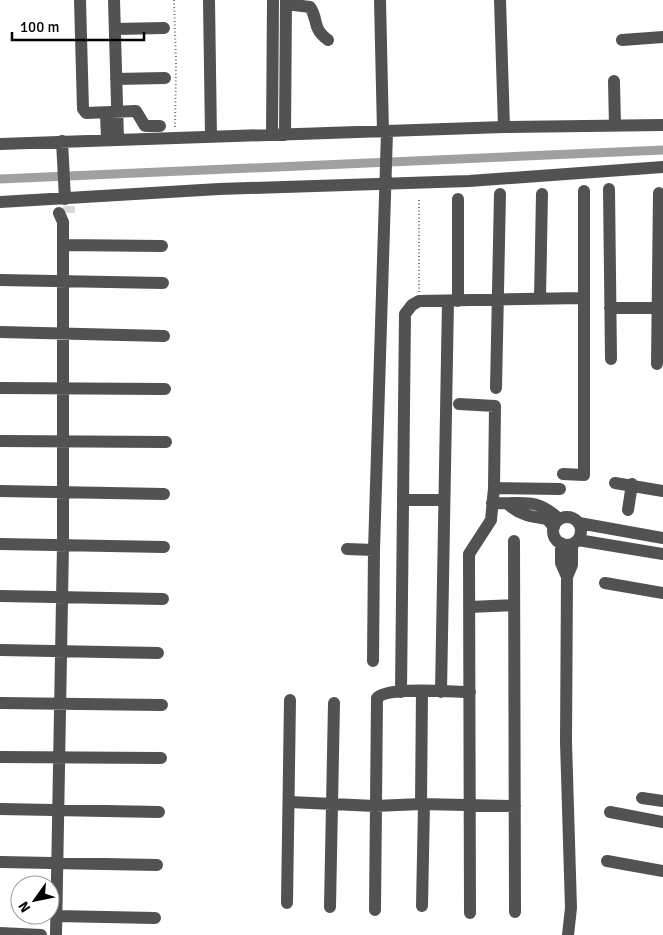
<svg xmlns="http://www.w3.org/2000/svg" width="663" height="935" viewBox="0 0 663 935" font-family="Signika,sans-serif">
<style>
.lines{fill:none;stroke-linecap:round;stroke-linejoin:round}
.canal{stroke:#a0a0a0;stroke-width:9}
.minor-tunnel{stroke:#d9d9d9;stroke-width:12;stroke-dasharray:12 6;stroke-linecap:butt}
.path{stroke:#747474;stroke-width:2;stroke-dasharray:1 2.5;stroke-linecap:butt}
.minor{stroke:#525252;stroke-width:12}
</style>
<rect width="100%" height="100%" fill="#fff"/>
<g class="lines">
<!-- canal -->
<path class="canal" d="M0 179 663 150"/>
<!-- minor-tunnel -->
<path class="minor-tunnel" d="M69 206V213"/>
<!-- path -->
<path class="path" d="M174 0 176 64 175 128
M419 292V198"/>
<!-- minor -->
<path class="minor" d="M80 0 83 109 86 113 136 111 145 126H160
M114 0 118 139
M209 0 211 137
M380 0 383 132
M500 0 504 127
M286 4 310 7C319 20 311 27 328 40
M115 29 164 28
M622 40 663 37
M116 79 165 78
M614 81 615 126
M106 113 107 140
M272 135 273 0
M285 135 286 0
M62 141 65 199
M0 144 504 127 663 125
M609 189 611 359
M458 199V301
M0 202 219 189 469 181 663 167
M63 245 162 246
M0 280 163 283
M540 299 542 194
M610 308H663
M0 332 164 336
M657 364 659 193
M0 388 165 389
M496 388 500 194
M459 404 495 406 494 488
M0 441 166 442
M563 474 584 475V191
M615 483 663 491
M0 491 164 494
M403 500H444
M492 503C522 505 535 496 559 519
M508 504C519 515 532 517 547 519L554 527
M628 510 632 484
M553 531a14 14 0 1 1 28 0a14 14 0 1 1-28 0Z
M579 523 663 538
M578 540 663 554
M514 541 515 912
M561 543V563L567 577
M0 544 164 547
M347 549 374 550
M605 583 663 593
M0 596 163 599
M469 607 514 605
M0 650 158 653
M373 661 374 550 387 132
M401 692 405 314 412 305 419 301 583 298
M441 692 448 301
M0 703 162 705
M0 757 161 758
M642 798 663 801
M290 802 375 806 421 804 515 806
M421 804 422 692
M0 809 159 812
M610 812 663 822
M607 861 663 871
M0 862 157 865
M287 903 290 700
M422 906 424 804
M330 907 334 703
M375 910 377 698C387 686 452 692 470 692
M470 913 469 554 491 520 494 488 560 489
M56 916 155 918
M0 933 41 935
M56 935 63 544V222L59 213
M568 935 571 908 566 742 567 577 572 565V545"/>
</g>
<!-- north arrow -->
<g transform="translate(35 900) rotate(237)"><circle r="24" fill="#ffffff" stroke="#999999"/>
<path d="M0-4L9 19L0 12L-9 19Z" fill="#000000"/>
<text y="-8" font-size="14" font-weight="bold" text-anchor="middle" fill="#000000">N</text>
</g>
<!-- scale -->
<path d="M12 32v8h132v-8" fill="none" stroke="#000000" stroke-width="2.5"/>
<text x="20" y="32" font-size="15" fill="#000000" stroke="#ffffff" stroke-width="4" paint-order="stroke">100 m</text>
</svg>
